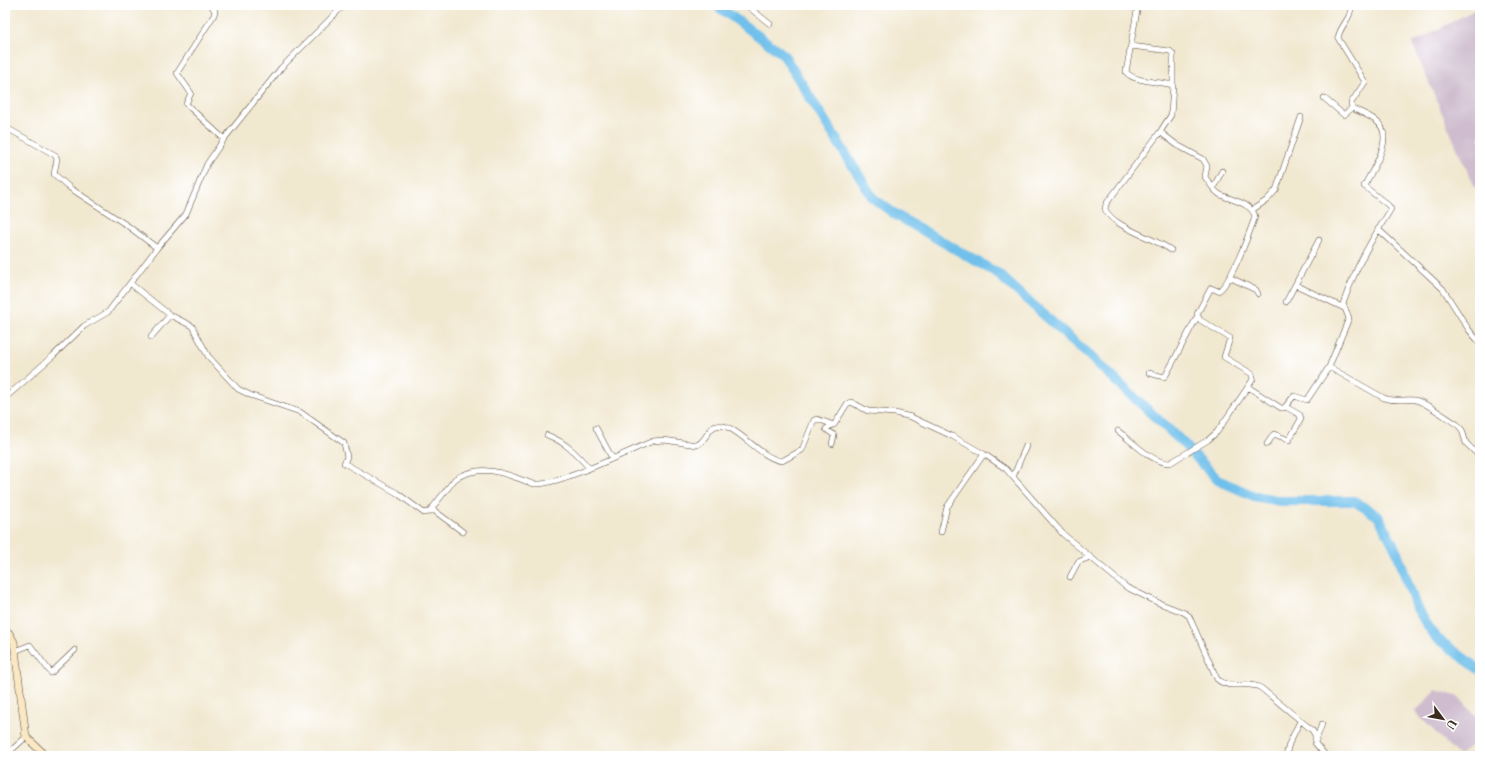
<svg xmlns="http://www.w3.org/2000/svg" width="1485" height="761" viewBox="0 0 1485 761" font-family="'Libre Caslon Text',serif">
<style>
.industrial{fill:#cfbdcf}
.lines{fill:none;stroke-linecap:round;stroke-linejoin:round}
.river{stroke:#70c0eb;stroke-width:10}
.street-casing{stroke:#564639;stroke-width:6}
.secondary-casing{stroke:#564639;stroke-width:8}
.street{stroke:#fff;stroke-width:5}
.secondary{stroke:#fae7c3;stroke-width:7}
</style>
<rect width="100%" height="100%" fill="#fff"/>
<filter id="ink" filterUnits="userSpaceOnUse"><feTurbulence type="fractalNoise" baseFrequency=".025" numOctaves="2"/><feDisplacementMap in="SourceGraphic" scale="8" xChannelSelector="R" yChannelSelector="G"/><feConvolveMatrix kernelMatrix="1 2 1 2 8 2 1 2 1" color-interpolation-filters="sRGB"/></filter>
<filter id="wash" filterUnits="userSpaceOnUse"><feTurbulence type="fractalNoise" baseFrequency=".012" numOctaves="4" result="noise"/><feDisplacementMap in="SourceGraphic" scale="16" xChannelSelector="R" yChannelSelector="G"/><feGaussianBlur stdDeviation="0.9" result="paint"/><feColorMatrix in="noise" values="0 0 0 0 0 0 0 0 0 0 0 0 0 0 0 0 0 1.4 0 .05"/><feComposite in="paint" operator="in"/></filter>
<g filter="url(#wash)">
<rect width="100%" height="100%" fill="#f1e8d0"/>
<!-- industrial -->
<path class="industrial" d="M1480 7V197L1463 162 1412 43Z
M1436 690 1459 697 1480 721V737L1459 756 1415 712Z"/>
<g class="lines">
<!-- river -->
<path class="river" d="M716 5 783 54 873 198 896 215 997 273 1079 346 1181 441 1218 480 1254 496 1281 501H1354L1378 516 1396 549 1416 607 1435 637 1480 670"/>
</g>
</g>
<g filter="url(#ink)">
<g class="lines">
<!-- street casing -->
<g class="street-casing">
<path id="street" d="M211 5 215 11 214 15 177 73 191 93 186 104 224 139
M746 5 770 24
M1138 5 1126 72C1133 82 1162 82 1173 85L1171 115 1160 132 1177 145 1203 159 1207 166 1205 177C1209 182 1213 190 1219 194 1230 200 1253 203 1255 217 1250 231 1230 286 1218 291L1211 288 1197 314 1200 320 1230 338 1224 357 1252 374 1253 379 1248 387
M1131 46 1170 51 1173 54V85
M1324 98 1344 115 1352 108
M5 127 55 155 57 159 54 174 70 188 128 226 157 248
M1160 132 1106 204 1105 209C1112 227 1155 238 1171 250
M1213 188 1222 171
M1252 210 1267 200 1276 190 1301 117
M1378 229 1443 289 1469 330 1480 343
M1229 277 1256 290 1258 294
M131 284 170 315 192 326 208 356 238 389 250 395 300 412 344 443 347 457 344 463 397 493 424 513 429 512 455 479C476 466 496 470 517 478 523 480 529 483 535 484 557 486 629 451 653 441L664 440 697 445C706 441 708 428 716 426 735 421 758 458 782 461L802 450 814 420 817 419 834 425 847 404 851 402 868 411 895 413 911 417 952 436 984 454 1006 469 1063 534 1126 587 1159 603 1185 613 1189 616 1217 679C1230 691 1247 680 1261 688L1312 730 1315 735V743L1326 756
M1296 285 1344 308
M1286 302 1319 240
M151 337 170 315
M1329 367 1384 398C1394 402 1404 399 1415 400 1426 402 1448 419 1458 425L1462 430 1466 443 1480 457
M1149 373 1164 377 1166 375 1197 317
M5 398 54 355 84 326 108 312 157 248 186 214 207 164 224 139 281 68 344 5
M596 428 612 458
M1118 431C1133 442 1152 463 1170 463L1208 440 1217 432 1248 387 1281 408H1284L1294 396 1307 400 1329 367 1349 318 1343 304C1356 266 1370 242 1391 209L1388 205 1364 186C1373 169 1397 135 1375 120 1368 115 1360 112 1352 108L1351 103 1365 82 1338 38C1340 25 1352 19 1351 5
M547 435C565 442 576 453 589 468
M832 444 834 435 826 429 832 425
M1267 444 1274 434 1289 440 1301 419 1300 415 1286 407
M1013 477 1026 446
M432 509 463 532
M941 532 947 507 984 454
M1070 577 1078 562 1090 557
M15 651 30 645 51 673 75 650
M1316 740 1322 724
M5 756 26 737
M1286 756 1289 744 1300 721"/>
</g>
<!-- secondary casing -->
<g class="secondary-casing">
<path id="secondary" d="M5 630 9 633 14 642 26 737 40 750 44 756"/>
</g>
<!-- street -->
<use href="#street" class="street"/>
<!-- secondary -->
<use href="#secondary" class="secondary"/>
</g>
</g>
<!-- margin -->
<rect width="1485" height="761" fill="none" stroke="#fff" stroke-width="20"/>
<!-- north arrow -->
<g transform="translate(1443 719) rotate(122)" stroke="#ffffff" stroke-width="3" paint-order="stroke">
<path d="M0-3L7 15L0 10L-7 15Z" fill="#3b2a1e"/>
<text y="-6" font-size="11" font-weight="bold" text-anchor="middle" fill="#3b2a1e">U</text>
</g>
</svg>
